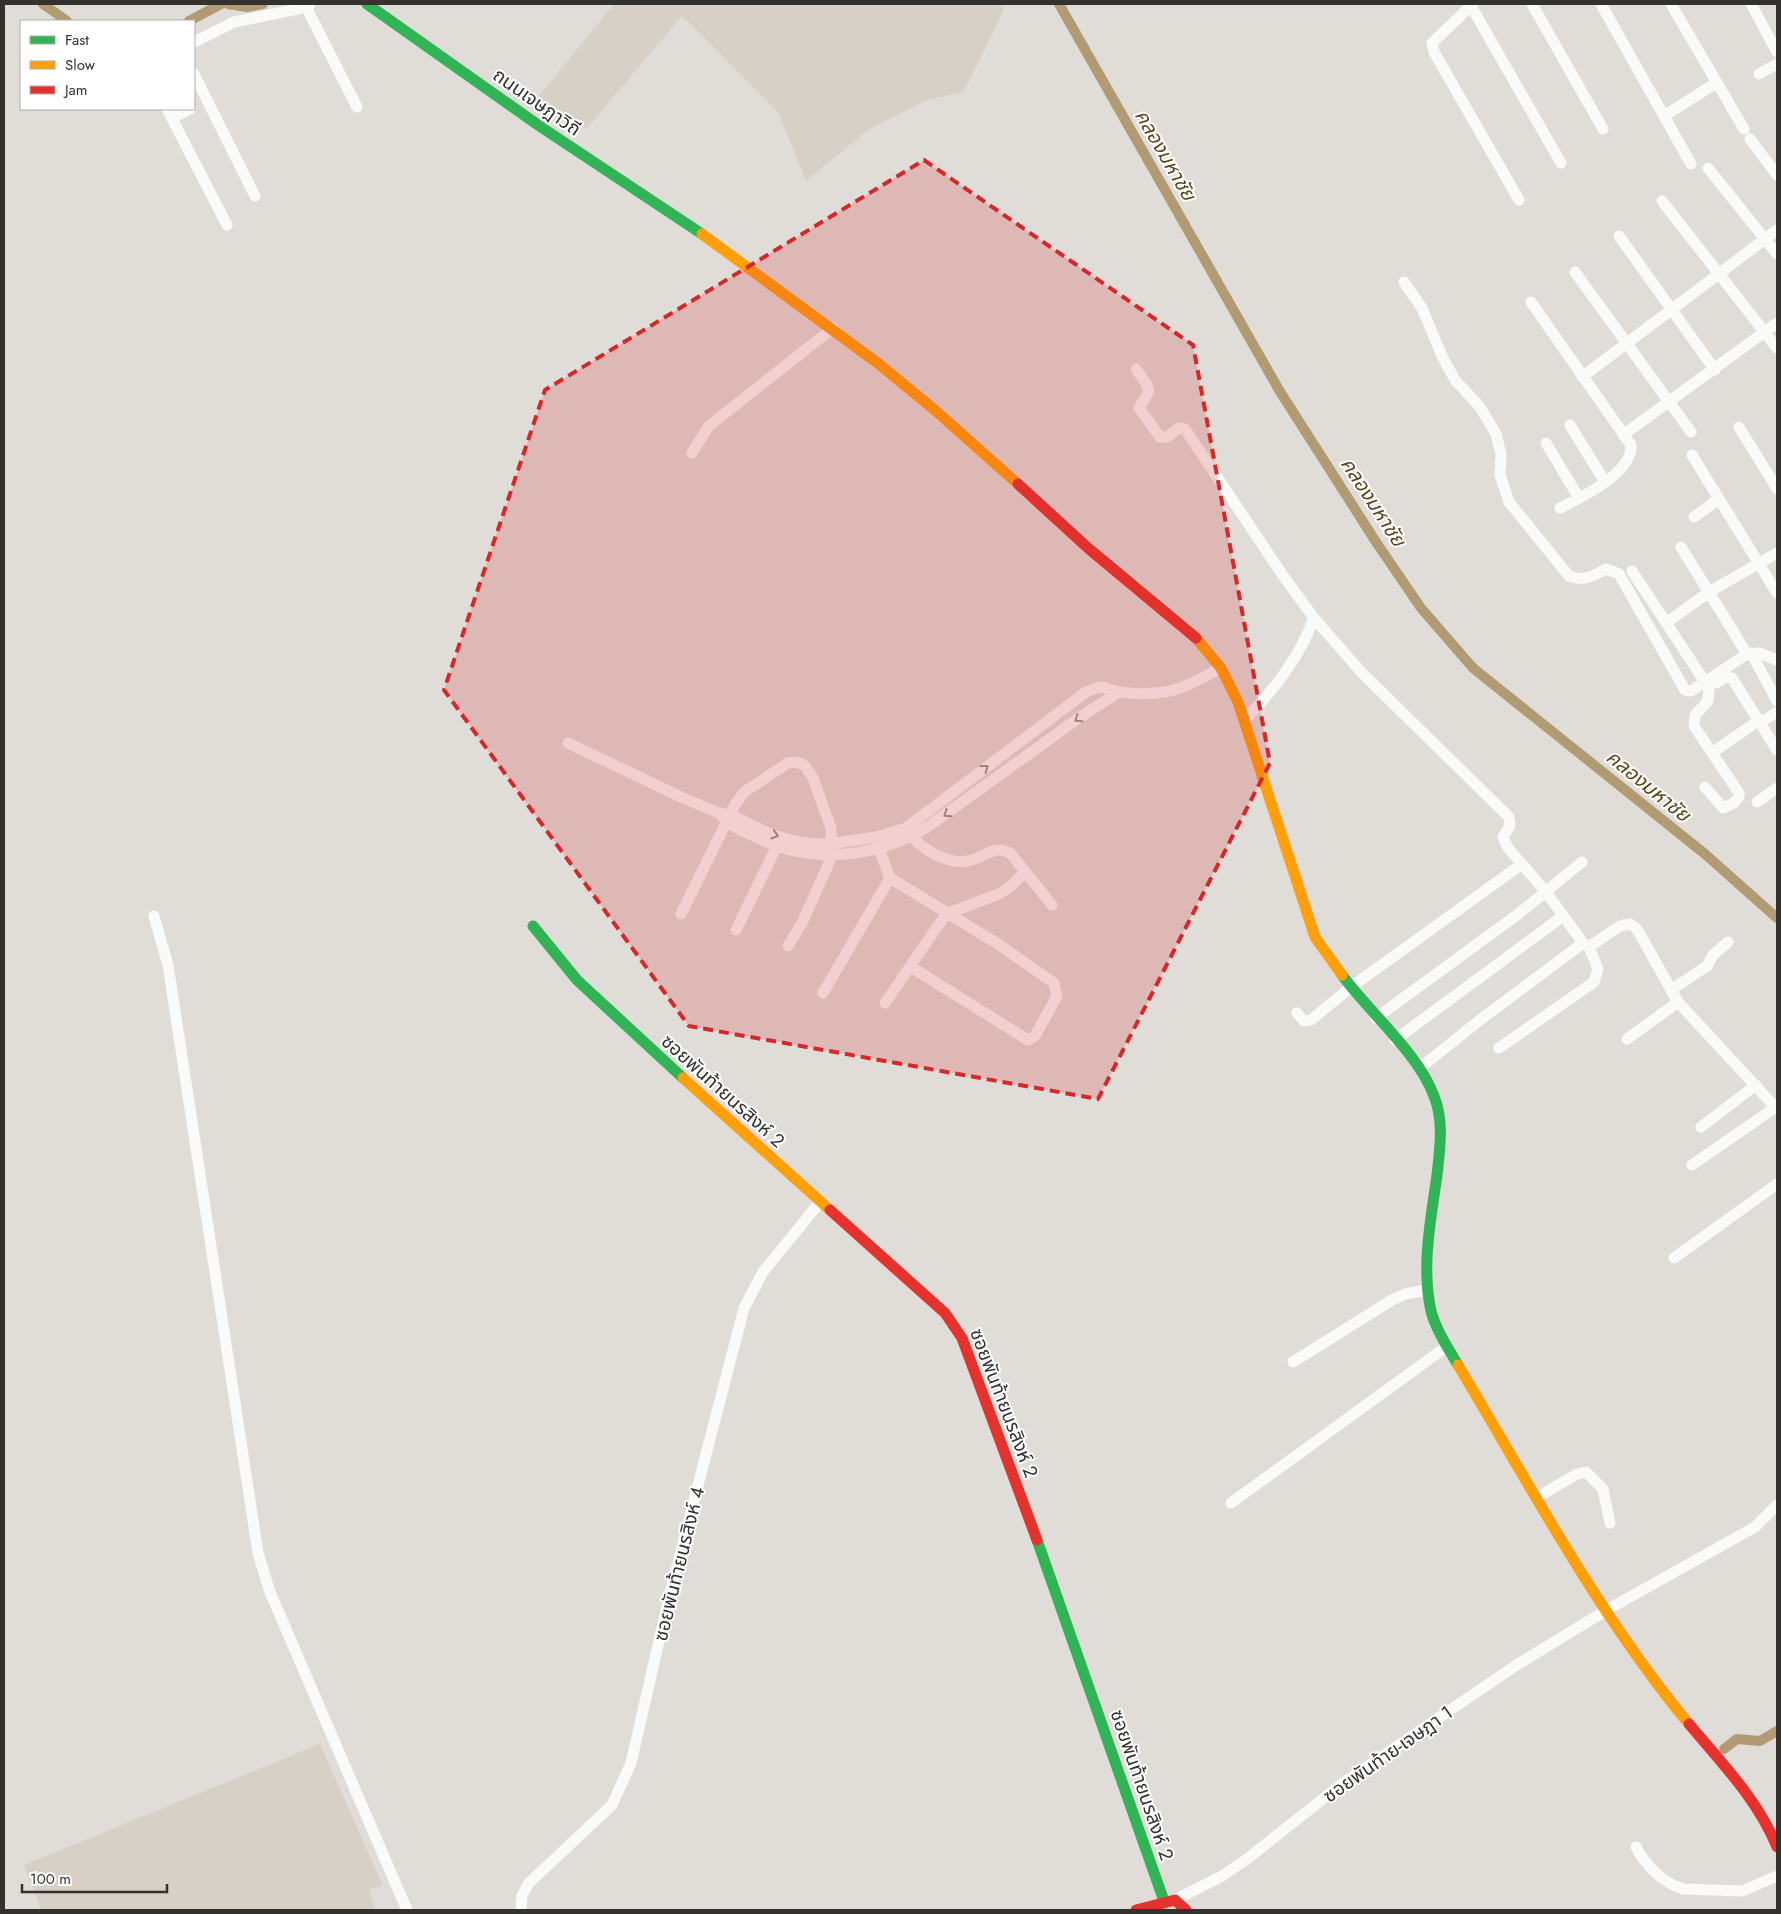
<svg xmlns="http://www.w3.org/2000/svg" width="1781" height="1914" viewBox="0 0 1781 1914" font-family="Jost,'Noto Sans Thai',sans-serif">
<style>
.built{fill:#d6d0c7}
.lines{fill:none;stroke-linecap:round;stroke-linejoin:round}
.canal{stroke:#b29b73;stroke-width:10}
.street{stroke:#fafaf9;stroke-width:11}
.fast{stroke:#30b455;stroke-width:11}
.slow{stroke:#ff9f0a;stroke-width:11}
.jam{stroke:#e5322d;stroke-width:11}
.oneway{stroke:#979694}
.marked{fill:#d62828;fill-opacity:0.2;stroke:#d62828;stroke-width:4;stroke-dasharray:10 6;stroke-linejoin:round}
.labels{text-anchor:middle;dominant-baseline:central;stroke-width:4;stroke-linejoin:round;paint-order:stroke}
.street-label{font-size:19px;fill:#34322f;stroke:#fff}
.water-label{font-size:20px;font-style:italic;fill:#5c4518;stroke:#fff}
</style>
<rect width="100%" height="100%" fill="#e0ddd9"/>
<!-- built -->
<path class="built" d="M614 4H1000L1004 10 964 91 925 101 868 130 806 181 779 114 682 16 587 128 538 97Z
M320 1744 383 1886 369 1889 375 1910H41L24 1865Z"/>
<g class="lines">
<!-- canal -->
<path class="canal" d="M43 4 67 21
M228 4 247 7 263 4
M1059 4 1279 390 1376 542 1421 608 1473 668 1705 854 1777 918
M189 21 221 4
M1724 1749 1737 1739 1760 1741 1777 1731"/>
<!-- street -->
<path class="street" d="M1473 4 1432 43 1434 52 1519 200
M1532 4 1603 129
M1601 4 1691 164
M1671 4 1744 129
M1751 4 1777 52
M1471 6 1561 163
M306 7 357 107
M194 42 234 22 298 9 310 4
M194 74 255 196
M1759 74 1777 64
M167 109 227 225
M1664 116 1716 83
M172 118 190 109
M1750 139 1777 175
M1708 168 1777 254
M1662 201 1777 348
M1619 236 1715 370
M1575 272 1691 432
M1404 282 1422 308 1442 356 1455 380 1480 407 1496 434 1501 454 1500 475 1509 502 1569 576C1584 582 1593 576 1606 569L1619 574 1685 690 1691 691 1747 654 1759 653 1777 660
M1531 302 1631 445C1633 473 1582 497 1560 508
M1136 369 1147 385 1149 391 1139 408 1160 437H1167L1179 428 1185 429 1284 577 1314 618 1362 673 1509 817 1510 826 1503 837 1508 848 1546 892 1583 943 1589 947 1598 969 1594 982 1499 1048
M1582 377 1777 230
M1570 425 1605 482
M1739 427 1777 489
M1623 435 1777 323
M1546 443 1579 498
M692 453 708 427 714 422 833 328
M1692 455 1777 593
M1694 517 1719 499
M1681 547 1744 649
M1632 571 1709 688 1708 701 1695 715 1694 726 1739 793V797L1734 803 1723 808 1705 787
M1666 623 1709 592 1777 553
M1751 653 1777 701
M1716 683 1726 677 1732 678 1777 750
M1244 721C1274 689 1299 659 1314 618
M1760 723 1777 712
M568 743 683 798 719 813 731 815 770 834 794 841 816 844 836 843 876 837 906 828 1086 692C1107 683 1102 689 1120 692 1132 694 1150 694 1163 692 1183 690 1203 677 1221 668
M1713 752 1758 721
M1757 802 1777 788
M719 813C729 825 740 830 754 836 810 865 875 859 929 826L1080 717 1119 692
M908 831C919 848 947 865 968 861 984 858 995 843 1011 854L1052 905
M890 878 998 944 1054 983 1057 996 1035 1036 1028 1040 911 967
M681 914 735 805 744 792 788 763 797 762 805 766 813 778 831 828 832 856 803 921 788 946
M154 916 168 965 258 1553 270 1592 407 1910
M736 930 776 848
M1589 947 1620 926 1630 924 1637 929 1678 1002 1777 1109
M1671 990 1707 966 1713 955 1728 942
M823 993 890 878 879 849
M885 1003 946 914 999 894 1011 886 1025 872
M1297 1013 1304 1021 1311 1020 1351 987 1522 864
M1376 1018 1517 915 1582 862
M1627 1039 1678 1002
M1395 1040 1563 916
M1420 1068 1480 1020 1583 943
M1701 1127 1756 1085
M1692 1165 1776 1107
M1674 1258 1777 1184
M1293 1362 1392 1300 1405 1294 1427 1290
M1536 1498 1577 1474 1586 1472 1603 1489 1610 1523
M1231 1503 1446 1347
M1636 1847C1645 1865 1663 1883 1683 1889L1742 1891 1777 1876
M1175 1900 1222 1876 1247 1859 1343 1783 1515 1666 1605 1611 1755 1527 1777 1505
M521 1910 522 1896 528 1884 612 1805 631 1763 670 1593 744 1308 763 1272 820 1202"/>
<!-- fast -->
<path class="fast" d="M367 4 538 125 702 234
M533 926 577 980 683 1078
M1342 975C1370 1013 1418 1053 1434 1096 1444 1121 1440 1148 1437 1175 1431 1219 1421 1266 1431 1311 1436 1330 1448 1348 1458 1365
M1037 1540 1164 1901"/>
<!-- slow -->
<path class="slow" d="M702 234 879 364 936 411 1018 484
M1196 638 1221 668 1238 702 1315 937 1342 975
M683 1078 830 1210
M1458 1365C1531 1487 1598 1614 1689 1724"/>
<!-- jam -->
<path class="jam" d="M1018 484 1088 548 1196 638
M830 1210 945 1313 962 1338 1037 1540
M1689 1724C1721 1762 1758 1800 1777 1847
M1136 1910 1175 1900 1186 1910"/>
</g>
<!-- one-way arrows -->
<defs><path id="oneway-chevron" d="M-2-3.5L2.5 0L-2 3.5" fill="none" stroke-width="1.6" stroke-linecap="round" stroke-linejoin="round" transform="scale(1.25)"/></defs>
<g class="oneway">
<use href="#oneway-chevron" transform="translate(1078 719) rotate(145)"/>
<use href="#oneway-chevron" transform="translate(985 768) rotate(-37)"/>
<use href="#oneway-chevron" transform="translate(947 814) rotate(145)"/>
<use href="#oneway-chevron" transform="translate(775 835) rotate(17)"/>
</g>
<!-- marked area -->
<path class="marked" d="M924 160 1193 345 1270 763 1098 1099 689 1026 444 690 545 390Z"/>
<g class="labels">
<!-- street labels -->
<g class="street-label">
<text transform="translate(537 102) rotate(35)">ถนนเจษฎาวิถี</text>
<text transform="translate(723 1091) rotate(42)">ซอยพันท้ายนรสิงห์ 2</text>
<text transform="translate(1004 1403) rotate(69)">ซอยพันท้ายนรสิงห์ 2</text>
<text transform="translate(679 1564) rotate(-76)">ซอยพันท้ายนรสิงห์ 4</text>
<text transform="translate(1388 1754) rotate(-35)">ซอยพันท้าย-เจษฎา 1</text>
<text transform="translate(1142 1785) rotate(71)">ซอยพันท้ายนรสิงห์ 2</text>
</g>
<!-- water labels -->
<g class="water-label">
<text transform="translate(1165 155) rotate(60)">คลองมหาชัย</text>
<text transform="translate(1373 502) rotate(57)">คลองมหาชัย</text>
<text transform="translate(1648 786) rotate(39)">คลองมหาชัย</text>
</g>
</g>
<!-- border -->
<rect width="1781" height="1914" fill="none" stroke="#34322f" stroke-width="10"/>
<!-- legend -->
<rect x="20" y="20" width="175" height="90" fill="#ffffff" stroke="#aeadac"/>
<rect x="30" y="36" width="25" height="8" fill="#30b455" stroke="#aeadac"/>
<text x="65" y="45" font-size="15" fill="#34322f">Fast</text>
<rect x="30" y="61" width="25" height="8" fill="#ff9f0a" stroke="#aeadac"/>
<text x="65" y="70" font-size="15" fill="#34322f">Slow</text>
<rect x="30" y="86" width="25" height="8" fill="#e5322d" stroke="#aeadac"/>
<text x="65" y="95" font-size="15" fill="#34322f">Jam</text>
<!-- scale -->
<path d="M22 1884v8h145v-8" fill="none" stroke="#34322f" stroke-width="2.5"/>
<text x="30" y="1884" font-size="15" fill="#34322f" stroke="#ffffff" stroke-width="4" paint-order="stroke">100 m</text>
</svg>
